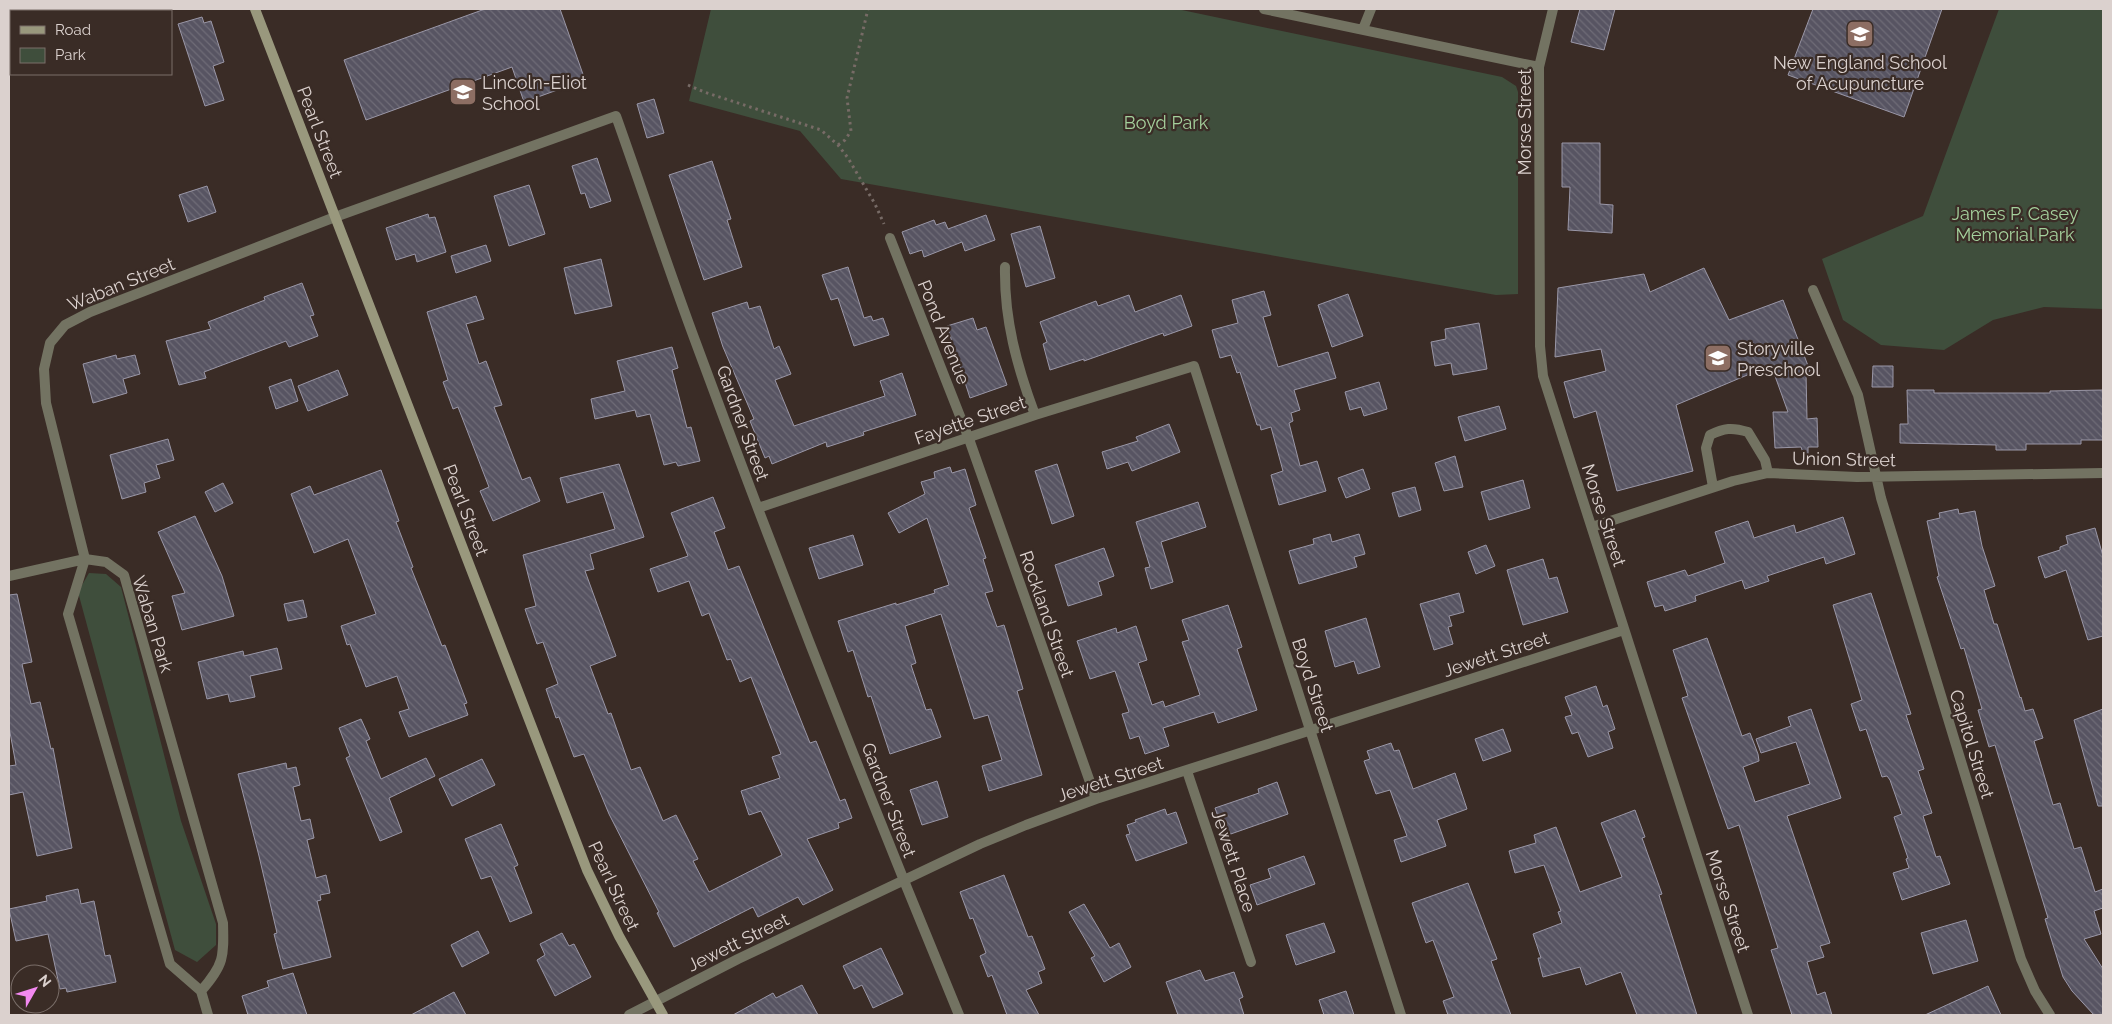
<svg xmlns="http://www.w3.org/2000/svg" width="2112" height="1024" viewBox="0 0 2112 1024" font-family="Raleway,sans-serif">
<style>
.green{fill:#3f4e3c}
.building{fill:url(#building-back-hatch);stroke:#9a97a7}
.lines{fill:none;stroke-linecap:round;stroke-linejoin:round}
.path{stroke:#776b66;stroke-width:3;stroke-dasharray:2.5 4;stroke-linecap:butt}
.lane{stroke:#737362;stroke-width:10}
.street{stroke:#737362;stroke-width:10}
.secondary{stroke:#99987d;stroke-width:10}
.labels{text-anchor:middle;dominant-baseline:central;stroke-width:4.5;stroke-linejoin:round;paint-order:stroke}
.poi-label{font-size:18px;fill:#dbd1ce;stroke:#3a2c26;text-anchor:start}
.park-label{font-size:18px;fill:#a4d09c;stroke:#3a2c26}
.street-label{font-size:18px;fill:#dbd1ce;stroke:#3a2c26}
</style>
<defs>
<pattern id="building-back-hatch" width="6" height="6" patternUnits="userSpaceOnUse" patternTransform="scale(1.25)"><rect width="6" height="6" fill="#575462"/><path d="M-1 5l2 2M0 0l6 6M5-1l2 2" fill="none" stroke="#6f6c77"/></pattern>
</defs>
<rect width="100%" height="100%" fill="#3a2c26"/>
<!-- green -->
<path class="green" d="M711 9H1177L1502 77 1516 86 1518 92V294L1496 295 841 179 800 131 689 101Z
M1999 9H2103V309L2044 307 1993 320 1944 350 1881 345 1843 320 1822 259 1923 216Z
M89 573 106 574 121 587 181 821 216 924V945L197 962 175 950 78 592Z"/>
<!-- building -->
<path class="building" d="M485 9H560L585 80 524 102 512 67 366 120 344 60Z
M1580 9H1615L1604 50 1571 42Z
M1813 9H1942L1904 117 1788 75Z
M202 17 204 23 211 21 224 62 213 66 224 100 205 106 178 24Z
M654 99 664 133 647 138 637 104Z
M1562 143H1600V204L1613 205 1612 233 1568 230 1570 187H1562Z
M597 158 611 201 590 208 585 193 581 194 572 166Z
M712 161 731 219 727 220 742 267 704 280 669 175Z
M529 185 545 234 509 246 494 196Z
M207 186 216 212 188 222 179 195Z
M428 214 429 218 435 217 446 252 417 262 415 254 396 260 386 228Z
M986 215 995 240 965 251 962 242 924 257 922 250 910 254 902 232 934 220 936 225 945 222 948 229Z
M1040 226 1055 278 1026 287 1011 234Z
M486 245 491 261 456 273 451 256Z
M601 259 612 306 575 314 564 268Z
M848 267 864 318 871 316 873 321 883 318 889 335 854 346 838 298 831 300 822 275Z
M1704 268 1729 320 1783 300 1810 371 1806 373 1807 419 1817 418 1818 447H1808V457L1805 458 1801 447 1775 448 1773 412H1788L1771 365 1676 405 1693 471 1617 491 1596 411 1574 418 1564 382 1606 371 1601 349 1555 357 1558 288 1644 274 1650 292Z
M302 283 314 315 310 316 318 336 289 347 286 341 204 372 206 378 179 385 166 341 211 329 208 322 265 300 264 297Z
M1264 291 1271 315 1263 317 1278 367 1328 352 1336 378 1294 390 1300 410 1291 413 1293 421 1289 423 1300 466 1317 461 1326 491 1279 505 1271 475 1283 471 1271 427 1261 430 1260 425H1257L1240 372 1237 373 1231 355 1220 358 1212 330 1238 323 1232 300Z
M1348 294 1363 336 1332 347 1318 305Z
M1129 295 1135 312 1181 295 1192 326 1164 336 1163 333 1084 361V359L1050 370 1043 344 1047 342 1040 322 1096 301 1098 306Z
M476 296 484 319 466 324 479 364 486 361 502 405 494 407 522 480 530 477 540 501 493 521 480 491 489 487 458 407 453 409 443 382 448 380 427 312Z
M747 302 749 309 760 306 774 349 779 346 791 374 775 380 794 426 885 396 880 381 902 373 916 415 863 432 864 435 827 447 826 442 772 464 769 456 765 458 750 421 754 419 723 347 712 313Z
M973 318 977 330 986 327 1007 385 970 398 947 326Z
M1479 323 1487 369 1453 375 1451 363 1435 366 1431 342 1446 339 1445 329Z
M672 347 678 368 672 370 687 428 691 427 700 461 678 466 676 462 664 465 650 414 637 417 635 410 595 419 591 399 625 391 617 361Z
M116 355 117 359 135 355 140 374 123 379 127 393 93 403 83 364Z
M1873 366H1893V387H1872Z
M338 370 348 395 308 411 298 386Z
M291 379 298 401 276 409 269 387Z
M1379 382 1387 409 1364 416 1361 407 1350 410 1345 392Z
M1907 390H1934V393H2050V391L2103 390V440H2081V444H2026V450H1996V445L1900 443V424H1908Z
M1499 406 1506 429 1465 441 1458 417Z
M1169 424 1180 452 1132 471 1128 462 1107 469 1102 452 1138 441 1136 437Z
M168 439 174 460 156 465 160 478 144 483 146 492 122 499 110 455Z
M1455 456 1463 487 1444 491 1435 463Z
M619 464 644 537 590 554 594 569 585 571 616 656 590 666 608 714 611 713 631 770 640 767 663 821 676 815 698 859 693 861 709 892 782 855 761 811 749 815 741 791 780 778 772 757 781 754 751 677 740 682 731 659 727 660 709 613 702 616 689 581 658 592 650 569 688 556 671 513 713 497 725 528 714 532 728 570 739 566 810 743 816 741 840 801 845 799 852 818 838 823 839 828 807 839 833 890 803 905 798 897 758 917 753 907 674 947 657 913 659 912 609 814 584 754 574 757 559 717 556 718 546 689 558 684 543 642 537 644 525 609 536 606 523 555 615 529 603 492 567 503 560 478Z
M1057 464 1074 516 1052 524 1035 471Z
M950 467 952 473 965 469 976 505 969 508 986 558 983 559 993 591 985 593 997 627 1004 625 1009 641 1023 689 1017 691 1042 775 989 791 982 766 1002 760 988 715 974 719 941 614 905 626 916 663 911 665 926 710 931 709 941 737 890 754 871 696 868 697 853 650 848 652 838 621 896 603V605L935 593 934 590 949 585 927 518 899 533 888 513 925 494 921 482 935 478 934 472Z
M1363 469 1370 489 1346 498 1338 478Z
M381 470 399 521 396 522 413 567 411 568 442 646 445 645 467 703 464 704 468 715 409 737 399 712 409 709 397 676 366 687 350 644 347 645 341 626 376 614 348 539 314 553 291 494 310 486 314 495Z
M1523 480 1530 508 1489 520 1481 492Z
M223 483 233 503 215 512 205 492Z
M1415 487 1421 510 1399 517 1392 493Z
M1198 502 1206 527 1161 542 1173 582 1151 589 1145 568 1150 567 1136 522Z
M1958 509 1959 514 1975 511 1982 546 1995 586 1984 590 1994 624H1997L2020 698 2021 697 2025 711 2033 709 2043 738 2034 741 2053 805 2060 803 2074 849 2081 847 2095 892 2103 889V908L2094 911 2101 934 2084 939 2103 969V1015H2094L2072 991 2063 977 2045 919 2048 918 1995 745 1989 747 1978 710 1982 709 1964 648 1961 649 1937 577 1939 576 1927 521 1940 518 1939 513Z
M195 516 222 576 234 616 182 630 172 596 185 593 158 532Z
M1843 517 1855 554 1826 564 1824 557 1767 576 1769 581 1745 589 1742 580 1695 596 1696 601 1665 611 1663 605 1655 607 1647 582 1685 570 1688 576 1725 563 1715 532 1748 521 1754 538 1794 525 1796 533Z
M2095 528 2103 556V636L2088 640 2066 570 2045 578 2038 557 2060 550V547L2068 544 2066 536Z
M1330 534 1332 542 1359 534 1365 554 1354 557 1357 567 1299 584 1289 551 1314 544 1313 539Z
M853 535 863 565 819 579 809 548Z
M1486 545 1495 566 1476 574 1468 552Z
M1104 548 1114 576 1098 582 1102 595 1068 606 1055 565Z
M1543 559 1549 579 1557 577 1568 612 1523 625 1507 570Z
M1459 593 1464 612 1449 616 1452 626 1448 627 1453 644 1434 650 1420 604Z
M1871 593 1911 714 1906 715 1924 769 1918 771 1932 813 1923 816 1936 857 1940 856 1950 884 1902 900 1893 873 1909 868 1906 859 1908 858 1894 817 1902 814 1890 780 1887 776 1882 777 1866 729 1860 731 1851 704 1862 700 1833 605Z
M17 594 32 662 22 664 31 704 40 702 51 749 53 748 72 848 37 856 23 792 9 795V766L16 765 9 727V595Z
M303 600 307 617 288 621 284 604Z
M1228 605 1242 647 1237 649 1257 710 1218 723 1214 712 1163 728 1169 746 1145 754 1139 736 1130 739 1122 714 1129 712 1115 671 1090 679 1077 641 1116 628 1117 633 1136 626 1147 660 1138 663 1152 705 1163 701 1165 707 1200 695 1182 642 1189 640 1182 620Z
M1366 618 1380 667 1358 674 1354 661 1335 667 1325 631Z
M1707 638 1742 736 1750 733 1758 754 1759 761 1743 767 1755 802 1810 784 1796 742 1761 753 1756 739 1791 726 1788 717 1811 709 1841 798 1787 816 1830 943 1820 946 1824 957 1807 962 1817 995 1825 992 1832 1015H1792L1771 950 1778 948 1739 825 1728 829 1682 698 1688 696 1673 650Z
M277 648 282 669 250 676 255 697 230 702 228 694 207 699 198 662 243 651 244 656Z
M1596 686 1603 707 1607 705 1615 729 1608 732 1613 748 1588 757 1578 732 1572 734 1565 717 1572 715 1565 697Z
M2103 709V806H2098L2074 720Z
M361 719 370 739 366 741 381 779 426 758 435 776 389 798 402 832 380 841 346 758 350 756 339 728Z
M1503 729 1511 751 1483 761 1475 739Z
M1391 743 1394 751 1399 750 1413 789 1455 773 1467 809 1437 820 1446 846 1401 862 1394 840 1407 836 1390 790 1376 794 1364 761 1370 759 1367 751Z
M482 759 495 785 452 806 439 779Z
M286 763 287 769 296 767 300 785 293 787 301 821 310 819 314 838 307 840 316 878 326 875 330 893 320 895 321 900 317 901 331 957 283 969 274 934 277 933 259 856 238 774Z
M937 781 948 817 922 825 910 790Z
M1277 782 1288 814 1225 836 1215 808 1259 793 1258 789Z
M1165 809 1167 815 1176 812 1187 843 1136 861 1126 835 1130 834 1127 825 1136 822 1135 820Z
M1635 810 1645 837 1642 838 1662 894 1659 895 1697 1015H1637L1621 972 1586 985 1580 967 1543 977 1538 958H1541L1533 934 1562 923 1558 912 1561 911 1544 865 1515 873 1509 851 1536 843 1534 835 1556 827 1580 892 1622 877 1601 823Z
M501 824 518 865 514 867 532 913 510 922 491 876 481 879 465 839Z
M1304 856 1315 884 1257 905 1250 885 1271 878 1268 869Z
M1004 875 1028 937 1032 936 1045 969 1038 972 1042 983 1026 990 1039 1015H1007L992 975 988 977 980 956 986 953 973 918 970 919 960 892Z
M1468 883 1497 959 1491 961 1511 1015H1448L1443 1001 1454 997 1433 940 1426 943 1412 903Z
M78 889 81 904 94 901 105 956 110 955 116 982 67 992 66 988 60 989 48 934 16 941 9 909 47 901 46 896Z
M1084 904 1110 948 1119 943 1131 967 1104 982 1091 958 1095 956 1069 912Z
M1966 920 1978 961 1933 974 1921 933Z
M1324 923 1335 952 1296 965 1286 935Z
M478 931 489 953 462 967 451 945Z
M562 933 569 946 574 944 591 977 555 996 537 960 545 955 540 944Z
M881 948 903 994 873 1008 862 985 854 989 843 966Z
M1200 970 1205 981 1234 972 1243 997 1239 999 1244 1015H1178L1166 982Z
M293 973 307 1015H248L242 996 269 987 267 981Z
M802 985 818 1015H733L773 993 776 998Z
M1988 986 2001 1015H1925Z
M1346 991 1354 1015H1324L1319 1000Z
M454 992 466 1015H411Z"/>
<g class="lines">
<!-- path -->
<path class="path" d="M688 85 704 92 821 130 838 145 848 158 875 204 884 224
M838 145 845 140 851 131 847 98 868 9"/>
<!-- lane -->
<path class="lane" d="M1713 487 1706 448 1710 435C1724 428 1732 427 1748 432L1765 460 1768 473"/>
<!-- street -->
<path class="street" d="M1264 9 1539 67
M1553 9 1539 67 1540 346 1543 376 1748 1015
M1363 29 1371 9
M890 238 969 439 1096 799
M1005 267C1004 320 1017 366 1035 415
M1813 290 1858 395 1881 498 2021 959 2035 991 2050 1015
M758 508 1035 415 1194 366 1401 1015
M1592 527 1733 481 1768 473 1857 477 2103 473
M85 559 46 403 44 369 50 343 65 325 90 312 335 217 616 116C642 189 666 262 693 335 777 563 866 790 959 1015
M85 559 68 614 170 964 201 991 208 1015
M9 576 85 559 106 562 124 575 223 923C224 957 224 965 201 991
M1187 771 1251 962
M629 1015 738 959 980 844 1026 825 1096 799 1624 630"/>
<!-- secondary -->
<path class="secondary" d="M255 9 587 870 619 936 663 1015"/>
</g>
<!-- icons -->
<defs>
<g id="school-square" transform="scale(1.4375)"><rect x="-9" y="-9" width="18" height="18" rx="4" fill="#8d6e63" stroke="#3a2c26"/><path d="M0-5L7-2L0 1L-7-2ZM-4 1L0 2.5L4 1V4Q0 6-4 4Z" fill="#fff"/></g>
</defs>
<g fill-rule="evenodd">
<use href="#school-square" x="1860" y="34"/>
<use href="#school-square" x="463" y="92"/>
<use href="#school-square" x="1718" y="358"/>
</g>
<g class="labels">
<!-- poi labels -->
<g class="poi-label">
<text x="1860" y="62" text-anchor="middle">New England School<tspan x="1860" dy="21">of Acupuncture</tspan></text>
<text x="482" y="82">Lincoln-Eliot<tspan x="482" dy="21">School</tspan></text>
<text x="1737" y="348">Storyville<tspan x="1737" dy="21">Preschool</tspan></text>
</g>
<!-- park labels -->
<g class="park-label">
<text x="1166" y="122">Boyd Park</text>
<text x="2015" y="213">James P. Casey<tspan x="2015" dy="21">Memorial Park</tspan></text>
</g>
<!-- street labels -->
<g class="street-label">
<text transform="translate(1524 122) rotate(-90)">Morse Street</text>
<text transform="translate(320 132) rotate(69)">Pearl Street</text>
<text transform="translate(121 284) rotate(-22)">Waban Street</text>
<text transform="translate(944 332) rotate(68)">Pond Avenue</text>
<text transform="translate(970 420) rotate(-19)">Fayette Street</text>
<text transform="translate(743 423) rotate(70)">Gardner Street</text>
<text transform="translate(1844 459) rotate(1)">Union Street</text>
<text transform="translate(466 510) rotate(69)">Pearl Street</text>
<text transform="translate(1604 515) rotate(72)">Morse Street</text>
<text transform="translate(1047 614) rotate(71)">Rockland Street</text>
<text transform="translate(153 624) rotate(73)">Waban Park</text>
<text transform="translate(1496 654) rotate(-18)">Jewett Street</text>
<text transform="translate(1313 685) rotate(72)">Boyd Street</text>
<text transform="translate(1972 744) rotate(73)">Capitol Street</text>
<text transform="translate(1110 779) rotate(-18)">Jewett Street</text>
<text transform="translate(889 800) rotate(69)">Gardner Street</text>
<text transform="translate(1234 861) rotate(72)">Jewett Place</text>
<text transform="translate(614 886) rotate(65)">Pearl Street</text>
<text transform="translate(1728 901) rotate(72)">Morse Street</text>
<text transform="translate(738 942) rotate(-26)">Jewett Street</text>
</g>
</g>
<!-- border -->
<rect width="2112" height="1024" fill="none" stroke="#dbd1ce" stroke-width="20"/>
<!-- legend -->
<rect x="10" y="10" width="162" height="65" fill="#3a2c26" stroke="#7a6e69"/>
<rect x="20" y="26" width="25" height="8" fill="#99987d" stroke="#7a6e69"/>
<text x="55" y="35" font-size="15" fill="#dbd1ce">Road</text>
<rect x="20" y="48" width="25" height="15" fill="#3f4e3c" stroke="#7a6e69"/>
<text x="55" y="60" font-size="15" fill="#dbd1ce">Park</text>
<!-- north arrow -->
<g transform="translate(35 989) rotate(51)"><circle r="24" fill="#3a2c26" stroke="#7a6e69"/>
<path d="M0-4L9 19L0 12L-9 19Z" fill="#f389f1"/>
<text y="-8" font-size="14" font-weight="bold" text-anchor="middle" fill="#dbd1ce">N</text>
</g>
</svg>
